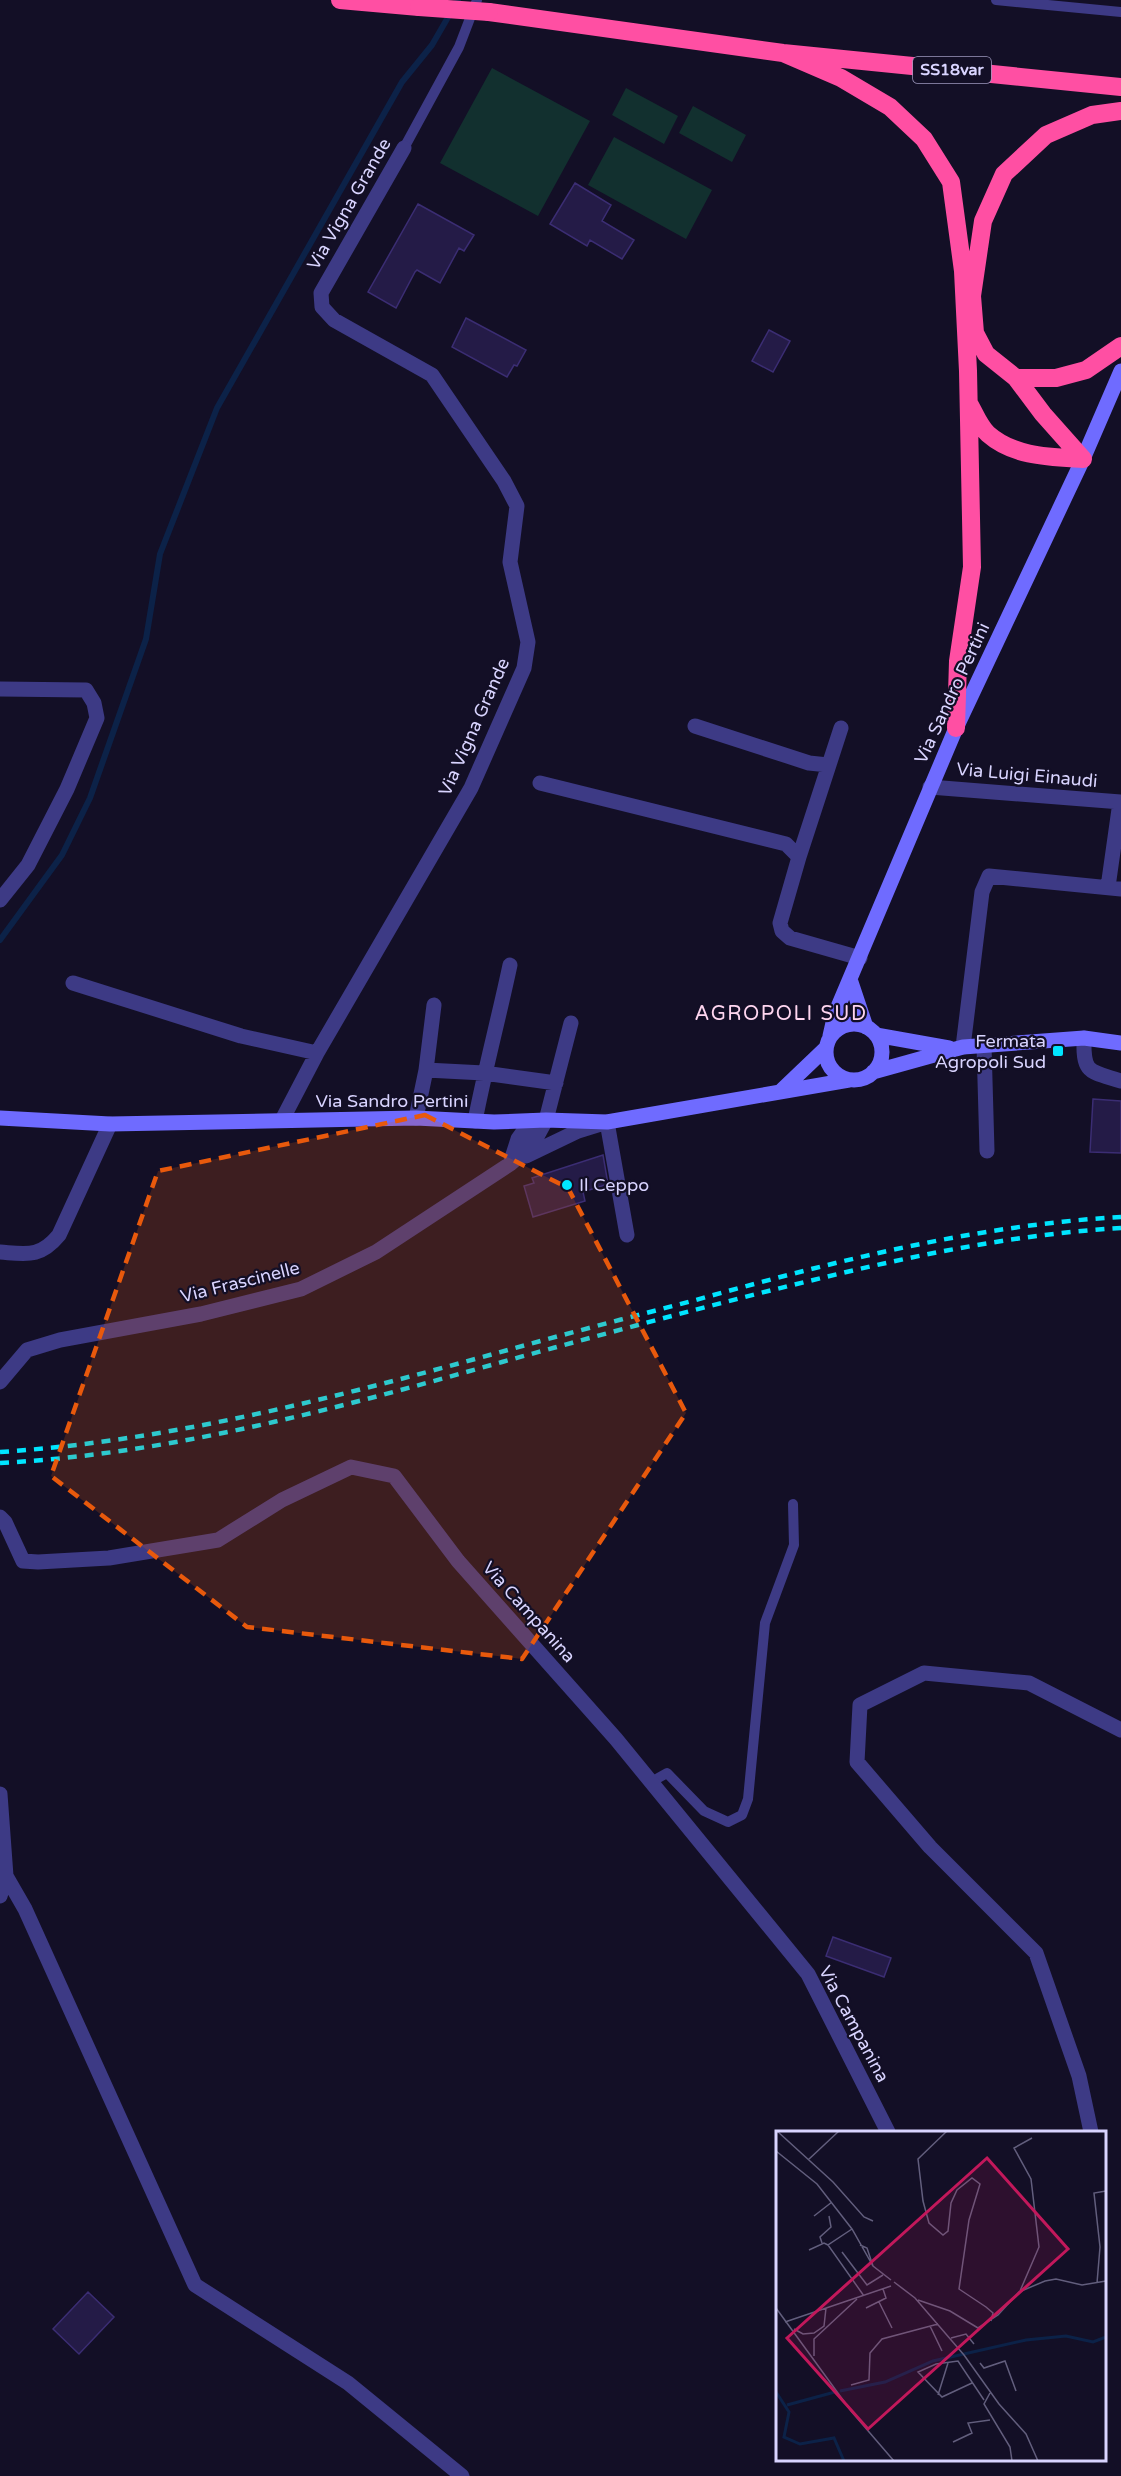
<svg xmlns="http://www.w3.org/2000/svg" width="1121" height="2476" viewBox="0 0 1121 2476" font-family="'Varela Round',sans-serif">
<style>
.green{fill:#12302f}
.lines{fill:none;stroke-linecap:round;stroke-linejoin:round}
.stream{stroke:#0c2248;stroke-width:6}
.building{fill:#241b47;stroke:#3b2d73;stroke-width:1.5}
.lane{stroke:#3d3a85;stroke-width:10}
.street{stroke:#3d3a85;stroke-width:15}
.secondary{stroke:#6f6bff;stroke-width:15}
.highway{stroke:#ff4fa3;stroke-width:18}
.rail{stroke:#00e5ff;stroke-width:4.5;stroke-dasharray:9 8;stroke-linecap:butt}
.highway-bridge{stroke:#ff4fa3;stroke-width:18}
.marked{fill:#e8590c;fill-opacity:0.2;stroke:#e8590c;stroke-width:4.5;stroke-dasharray:12 8;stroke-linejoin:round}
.poi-dot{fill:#00e5ff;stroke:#130f26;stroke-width:2}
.labels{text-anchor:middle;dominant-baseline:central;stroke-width:4.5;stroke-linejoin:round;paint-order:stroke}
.shield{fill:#130f26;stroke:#9e99be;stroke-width:1.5}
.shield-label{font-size:16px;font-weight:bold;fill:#d9d4ff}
.street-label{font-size:18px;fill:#d9d4ff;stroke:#130f26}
.poi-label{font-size:18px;fill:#d9d4ff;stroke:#130f26;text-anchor:end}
.neighbourhood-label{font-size:20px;letter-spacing:1.5px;fill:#ffd6f0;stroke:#130f26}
.inset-river{fill:none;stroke:#0c2248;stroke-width:3}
.inset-road{fill:none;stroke:#625e7d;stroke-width:1.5}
.view{fill:#c2185b;fill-opacity:0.15;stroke:#c2185b;stroke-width:3}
.inset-edge{fill:none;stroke:#d9d4ff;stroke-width:3}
</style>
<rect width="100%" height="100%" fill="#130f26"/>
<!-- green -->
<path class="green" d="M492 68 590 121 538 216 440 163Z
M626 88 678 116 664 144 612 115Z
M693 106 746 135 732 162 679 133Z
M614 137 712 190 686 239 588 185Z"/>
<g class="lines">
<!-- stream -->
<path class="stream" d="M0 940 62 855 90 798 146 639 160 554 217 408 402 82 432 45 458 0"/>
</g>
<!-- building -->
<path class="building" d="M575 183 611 205 602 221 634 240 622 259 590 240 587 246 550 224Z
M418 204 474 235 464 251 459 248 440 283 417 270 415 272 396 308 368 292Z
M466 318 526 350 517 366 514 365 507 377 452 347Z
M769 330 790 341 773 372 752 361Z
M1093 1099 1121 1101V1153L1090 1152Z
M603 1155 608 1184 583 1192 585 1201 533 1217 524 1186 534 1183 532 1178Z
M833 1937 891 1958 884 1977 826 1956Z
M88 2292 114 2317 79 2354 53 2329Z"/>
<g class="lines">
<!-- lane -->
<path class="lane" d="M996 0 1121 12
M404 148 459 47 477 0
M651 1782 667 1773 704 1811 728 1822 742 1815 748 1799 765 1623 794 1545 793 1504"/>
<!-- street -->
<path class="street" d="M0 689 86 690 94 703 97 718 67 789 28 865 0 900
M695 726 809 763 828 765
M841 728 799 857 780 923 782 931 790 938 860 958
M540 783 786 844 799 857
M930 787 1121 802
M1108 887 1120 802
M73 983 241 1036 317 1053
M1084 1038C1083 1074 1089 1071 1121 1081
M984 1045 987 1151
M963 1047 982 892 989 876 1121 889
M426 1070 484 1073 556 1083
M416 1118 426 1070 434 1005
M282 1120 317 1053 471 788 524 668 528 642 510 562 517 506 504 481 432 375 334 320 322 307 321 293 404 148
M475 1121C485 1069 499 1017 510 965
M526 1156 578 1131 607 1122 627 1235
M510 1164 518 1139 531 1121
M0 1252C27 1254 40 1258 59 1235L110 1124
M0 1382 27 1350 60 1340 201 1314 301 1289 376 1252 510 1164 533 1144 546 1120 571 1023
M0 1517 5 1522 23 1561 38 1562 109 1558 218 1540 282 1500 351 1467 394 1476 458 1561 616 1739 808 1974 888 2132
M0 1794 6 1876 0 1896
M6 1876 25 1909 195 2285 348 2383 462 2476
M1091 2132 1079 2076 1036 1953 930 1847 857 1762 860 1705 924 1673 1029 1683 1121 1730"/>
<!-- secondary -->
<path class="secondary" d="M851 982 866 1027
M826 1052a28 28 0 1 1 56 0a28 28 0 1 1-56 0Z
M876 1035 949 1048
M830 1036 835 1014 956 728 1083 459 1121 371
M873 1072 963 1047 1084 1038 1121 1043
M782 1090 826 1048
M0 1118 110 1124 416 1118 494 1122 546 1120 607 1122 849 1080"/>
<!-- highway -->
<path class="highway" d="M340 0 419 7
M489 12 783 53 1121 87
M783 53 841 78 890 107 924 139 951 182 963 271 968 371 972 567 958 661 956 728
M1016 378H1056L1086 370 1121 346
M970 405C975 414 980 427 988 434 1014 457 1050 457 1083 459
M1083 459 1043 414 1016 378 986 354 975 333 972 296 983 221 1004 174 1046 135 1092 115 1121 111"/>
<!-- rail -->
<path class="rail" d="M0 1452C170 1441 333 1398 497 1353 561 1335 627 1318 692 1301 832 1262 975 1225 1121 1217
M0 1463C172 1454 338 1408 502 1362 604 1334 706 1306 809 1281 911 1256 1016 1234 1121 1228"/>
<!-- highway-bridge -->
<path class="highway-bridge" d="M419 7 489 12"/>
</g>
<!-- marked area -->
<path class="marked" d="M425 1115 568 1188 686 1413 522 1659 247 1627 51 1476 158 1171Z"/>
<!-- markers -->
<g class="poi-dot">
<rect x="1052" y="1045" width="12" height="12" rx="3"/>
<circle cx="567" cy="1185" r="6"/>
</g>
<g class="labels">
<!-- shield labels -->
<rect class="shield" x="913" y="57" width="78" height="26" rx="4.5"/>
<g class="shield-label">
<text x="952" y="70">SS18var</text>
</g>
<!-- street labels -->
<g class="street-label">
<text transform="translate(349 204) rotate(-60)">Via Vigna Grande</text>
<text transform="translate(952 693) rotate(-65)">Via Sandro Pertini</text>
<text transform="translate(474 727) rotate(-66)">Via Vigna Grande</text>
<text transform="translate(1027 775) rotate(5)">Via Luigi Einaudi</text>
<text x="392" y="1101">Via Sandro Pertini</text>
<text transform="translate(240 1282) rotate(-14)">Via Frascinelle</text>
<text transform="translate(529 1612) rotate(48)">Via Campanina</text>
<text transform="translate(854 2024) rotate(62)">Via Campanina</text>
</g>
<!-- poi labels -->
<g class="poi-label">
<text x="1046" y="1041">Fermata<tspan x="1046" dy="21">Agropoli Sud</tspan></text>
<text x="579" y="1185" text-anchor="start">Il Ceppo</text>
</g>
<!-- neighbourhood labels -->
<g class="neighbourhood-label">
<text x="781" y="1014">AGROPOLI SUD</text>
</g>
</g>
<!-- overview -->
<g transform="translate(776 2131)">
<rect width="330" height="330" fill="#130f26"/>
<path class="inset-river" d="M64 260 109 251 157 230 250 209 290 205 317 211 330 206M0 261 13 281 8 306 24 313 58 307 68 330M11 274 59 261"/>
<path class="inset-road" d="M1 0 57 51 88 86 97 90M171 0 142 28 147 70 153 92 167 104 172 100 175 72 181 59 196 47 204 53 193 89 183 158 210 176 217 182 215 190M0 20 41 53 76 98 97 135 115 149M32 29 63 0M38 85 56 71M76 98 52 114 88 165M46 112 44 106 55 96 53 85M84 114 91 117 97 135M33 119 48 112 52 114M66 121 91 154 107 144M118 151 139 167 188 224 223 273 250 303 262 330M321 152 324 116 318 62 330 60M244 160 263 116 255 48 238 17 256 7M142 169 174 180 202 197 222 184 243 161 269 150 280 148 306 154 330 150M103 171 116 197M0 177 75 280 118 330M90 177 110 167 107 158M9 191 115 155M154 195 166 220M18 198 27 203 38 202 48 195 50 177M175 207 190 203 198 213M38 225V208L81 168M204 232 208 237 229 230 240 260M196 252 166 266 142 241 160 233 182 230 208 269M75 254 93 249 94 222 106 208 162 193M214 262 208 273 234 316 236 330M162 264 172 232M177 311 196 302 192 292 214 289"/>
<path class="view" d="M211 27 292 118 92 298 11 207Z"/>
<rect width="330" height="330" class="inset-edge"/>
</g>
</svg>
